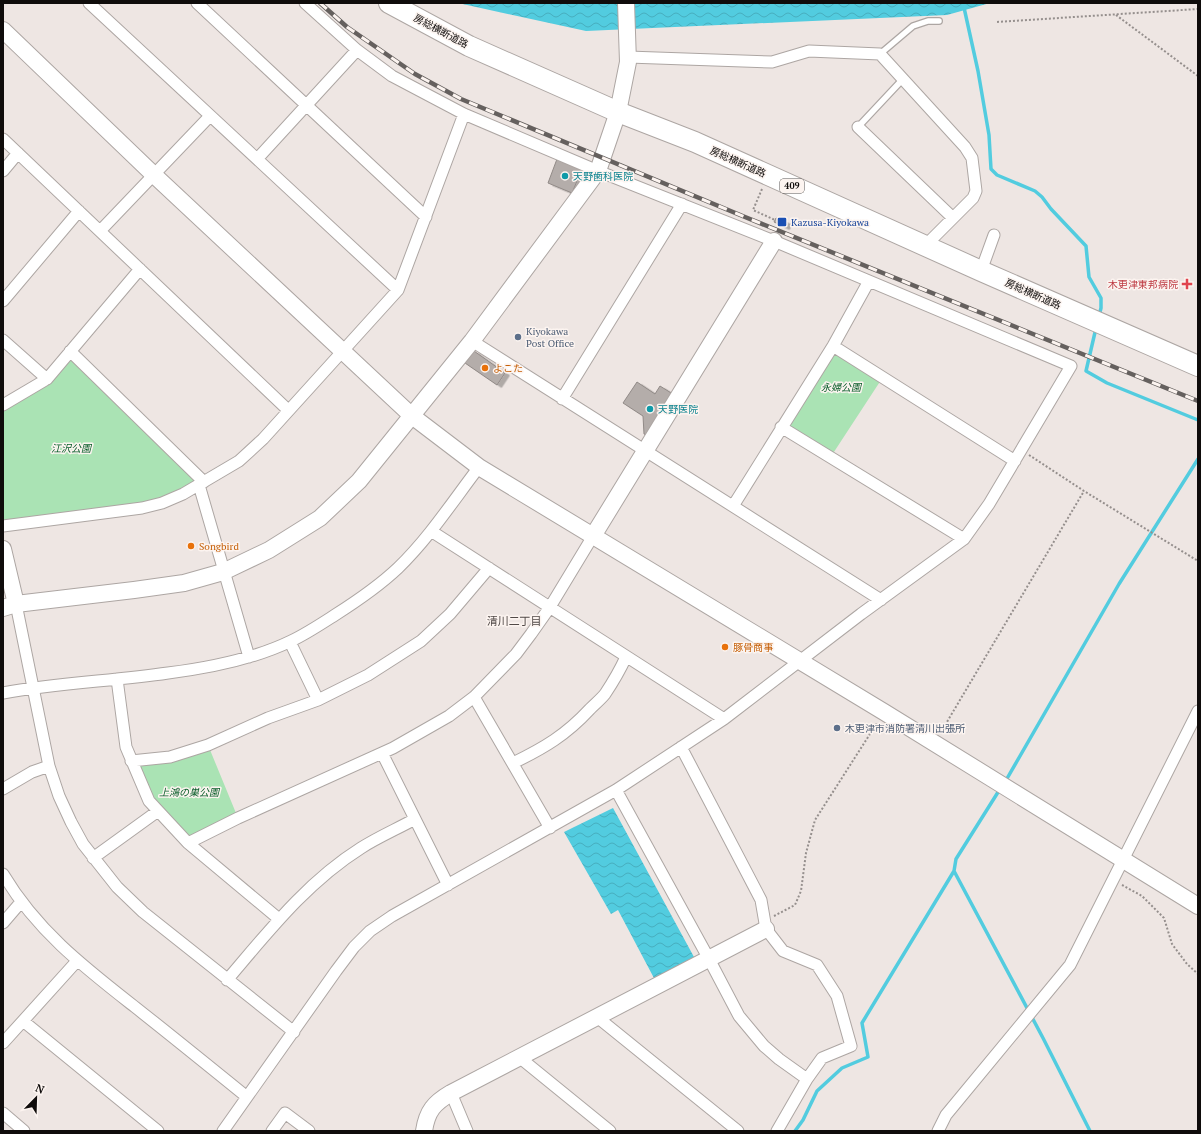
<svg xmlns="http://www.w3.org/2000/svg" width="1201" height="1134" viewBox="0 0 1201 1134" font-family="'PT Serif','Noto Sans JP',serif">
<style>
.park{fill:#aae3b4}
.water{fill:url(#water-waves)}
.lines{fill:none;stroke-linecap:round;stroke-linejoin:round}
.stream{stroke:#52ccdf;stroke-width:3.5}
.building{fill:#b4adaa;stroke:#918a87;filter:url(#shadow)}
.lane-casing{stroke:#ada6a3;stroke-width:8}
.street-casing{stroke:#ada6a3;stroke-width:13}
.secondary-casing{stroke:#ada6a3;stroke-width:18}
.highway-casing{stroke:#ada6a3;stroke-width:22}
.path{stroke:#958f8d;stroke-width:2;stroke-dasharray:2 2;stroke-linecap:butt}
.lane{stroke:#fff;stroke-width:5.5}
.street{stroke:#fff;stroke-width:11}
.secondary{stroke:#fff;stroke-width:16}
.highway{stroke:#fff;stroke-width:20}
.rail-casing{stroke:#65605e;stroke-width:4.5}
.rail{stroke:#fcf4f0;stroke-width:3;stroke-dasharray:9;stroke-linecap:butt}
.culture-dot{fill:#0f9aa8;stroke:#fcf4f0;stroke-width:1.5}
.transit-dot{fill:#1a4fb4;stroke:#fcf4f0;stroke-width:1.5}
.health-dot{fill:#e0444e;stroke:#fcf4f0;stroke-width:1.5}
.service-dot{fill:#5c6f8a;stroke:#fcf4f0;stroke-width:1.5}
.food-dot{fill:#e8710a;stroke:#fcf4f0;stroke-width:1.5}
.labels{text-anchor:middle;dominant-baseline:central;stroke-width:3;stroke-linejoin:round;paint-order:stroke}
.shield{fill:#fcf4f0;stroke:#565250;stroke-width:1}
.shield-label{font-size:9px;font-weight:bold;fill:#0f0c0b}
.street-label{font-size:10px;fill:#0f0c0b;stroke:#fcf4f0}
.culture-label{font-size:10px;fill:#0d838f;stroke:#fcf4f0;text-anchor:start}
.transit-label{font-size:10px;fill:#164399;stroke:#fcf4f0;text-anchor:start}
.health-label{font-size:10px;fill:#be3a42;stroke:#fcf4f0;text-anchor:end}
.service-label{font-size:10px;fill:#4e5e75;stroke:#fcf4f0;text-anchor:start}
.food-label{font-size:10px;fill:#c56008;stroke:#fcf4f0;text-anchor:start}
.park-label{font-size:10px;font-style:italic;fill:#075c28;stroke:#fcf4f0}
.neighbourhood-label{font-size:11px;fill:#504947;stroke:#fcf4f0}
</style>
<defs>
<pattern id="water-waves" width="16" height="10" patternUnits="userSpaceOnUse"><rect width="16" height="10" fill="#52ccdf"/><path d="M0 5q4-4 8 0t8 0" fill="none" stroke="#46aebe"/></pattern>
<filter id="shadow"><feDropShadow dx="4.5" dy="2.5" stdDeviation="0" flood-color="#0004"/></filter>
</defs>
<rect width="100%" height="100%" fill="#eee6e3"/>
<!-- park -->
<path class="park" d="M833 346 883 377 830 458 781 427Z
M70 351 199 485 162 503 3 526V405L47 379Z
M208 745 238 818 188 843 162 816 131 761Z"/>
<!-- water -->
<path class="water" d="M458 3H990L947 15 586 31Z
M613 808 694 957 655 980 618 910 611 914 564 832Z"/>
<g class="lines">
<!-- stream -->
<path class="stream" d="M963 3 978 71 989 135 991 169 997 175 1035 191 1042 197 1051 209 1086 246 1089 277 1101 298V308L1099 316
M1096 328 1086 371 1107 383 1198 420
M1005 782 1119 584 1198 459
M954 871 1043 1038 1090 1131
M795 1131 803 1120 817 1091 842 1068 868 1057 862 1023 954 871 956 859 1000 789"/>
</g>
<!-- building -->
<path class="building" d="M557 159 582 169 572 193 548 183Z
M776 218 787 222 785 227 774 222Z
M474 351 505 373 497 385 465 363Z
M637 382 655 394 660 386 676 396 650 437 644 434 643 416 623 403Z"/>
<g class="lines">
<!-- lane casing -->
<g class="lane-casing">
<path id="lane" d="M880 54 913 26 928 21H939
M858 127 903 79"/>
</g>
<!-- street casing -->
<g class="street-casing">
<path id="street" d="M89 3 398 290
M197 3 426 217
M628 57 772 62 809 51 880 54 965 147 972 158 976 191 973 198 925 246
M858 127 953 218
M3 139 288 410
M257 159 357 50
M3 171 18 153
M100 231 210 116
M981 271 994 235
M3 301 79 211
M3 340 47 379
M472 341 881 600
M833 346 1015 461
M70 351 204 482
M562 399 682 204
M3 405 47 379 140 269
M781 427 964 539
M199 485 249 657
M733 506 833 346 869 281
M3 526 142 508 162 503 183 494 239 461 263 439 398 290 464 114
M431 531 724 719
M16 604 49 766 59 796 71 822 83 844 117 887 143 912 294 1032
M290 642 318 700
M117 679 126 747 149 801 188 843 279 919
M3 693C58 683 113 681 168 673 208 668 254 659 291 641 306 634 321 624 335 615 357 601 379 586 398 568 429 538 453 501 479 467
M474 697 550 828
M681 747 761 900 766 929 783 951 817 965 837 996 851 1046 822 1058 807 1079 777 1131
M382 753 448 885
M131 761 170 757 208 745 268 718 318 700 368 675 421 641 450 614 489 568
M513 763C544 748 566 735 590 709 595 704 601 699 605 694 613 682 620 670 626 657
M3 789 32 772 49 766
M616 790 709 959 739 1016 764 1046 779 1059 807 1079
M188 843 238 818 393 748 449 716 474 697 516 654 531 634 550 607 593 536
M93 858 158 811
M3 874C37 931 84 967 135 1007 173 1037 210 1067 247 1097
M3 923 21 902
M227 980C268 932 307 882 361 848 378 837 397 829 415 819
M597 1017 738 1131
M23 1021 158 1131
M3 1043 77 961
M519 1057 610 1131
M451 1093 467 1131
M3 1113 24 1131
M223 1131 336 971 354 947 370 931 392 916 616 790 724 719 861 614 964 539 989 504 1071 366 774 241 598 171 464 114 392 76 357 50 305 3
M272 1131 285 1113 309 1131
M938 1131 946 1115 1070 965 1198 711"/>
</g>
<!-- secondary casing -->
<g class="secondary-casing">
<path id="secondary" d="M3 30 154 175 412 416 479 467 884 712 1198 906
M593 536 774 241
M3 549 16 604
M3 608 16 604 134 590 184 583 223 572 269 550 320 518 359 481 472 341 598 171 618 112 628 62 626 3
M424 1131C427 1111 434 1103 451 1093L766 929"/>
</g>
<!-- highway casing -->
<g class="highway-casing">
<path id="highway" d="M389 3 469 46 618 112 695 142 981 271 1198 366"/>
</g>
<!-- path -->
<path class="path" d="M1116 15 1198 76
M997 22 1198 9
M762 189 753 210 775 220
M1029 455 1084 491 1198 561
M941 732 1084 491
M1122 885 1142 896 1164 918 1172 944 1187 964 1198 974
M774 916 795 905 801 891 806 853 815 820 877 723"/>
<!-- lane -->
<use href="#lane" class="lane"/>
<!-- street -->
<use href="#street" class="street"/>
<!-- secondary -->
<use href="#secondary" class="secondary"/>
<!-- highway -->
<use href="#highway" class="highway"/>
<!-- rail casing -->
<g class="rail-casing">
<path id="rail" d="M320 3 347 27 415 74 461 99 745 217 1198 401"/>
</g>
<!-- rail -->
<use href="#rail" class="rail"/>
</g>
<!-- markers -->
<g class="culture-dot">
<circle cx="565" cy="176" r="4"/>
<circle cx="650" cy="409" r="4"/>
</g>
<rect class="transit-dot" x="777" y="217" width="10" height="10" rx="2"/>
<path class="health-dot" d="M1185 278h4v4h4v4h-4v4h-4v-4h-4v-4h4z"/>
<g class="service-dot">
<circle cx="518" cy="337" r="4"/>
<circle cx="837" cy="728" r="4"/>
</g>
<g class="food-dot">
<circle cx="485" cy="368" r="4"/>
<circle cx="191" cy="546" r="4"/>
<circle cx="725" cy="647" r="4"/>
</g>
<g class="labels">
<!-- shield labels -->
<rect class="shield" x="780" y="179" width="24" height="14" rx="3"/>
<g class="shield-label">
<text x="792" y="186">409</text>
</g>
<!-- street labels -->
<g class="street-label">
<text transform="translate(441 31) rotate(28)">房総横断道路</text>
<text transform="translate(738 162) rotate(24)">房総横断道路</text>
<text transform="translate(1033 294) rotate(24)">房総横断道路</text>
</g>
<!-- culture labels -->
<g class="culture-label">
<text x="573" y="176">天野歯科医院</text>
<text x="658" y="409">天野医院</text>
</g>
<!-- transit labels -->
<g class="transit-label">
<text x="791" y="222">Kazusa-Kiyokawa</text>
</g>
<!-- health labels -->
<g class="health-label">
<text x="1178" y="284">木更津東邦病院</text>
</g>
<!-- service labels -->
<g class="service-label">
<text x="526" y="331">Kiyokawa<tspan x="526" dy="12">Post Office</tspan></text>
<text x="845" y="728">木更津市消防署清川出張所</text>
</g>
<!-- food labels -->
<g class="food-label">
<text x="493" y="368">よこた</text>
<text x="199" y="546">Songbird</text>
<text x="733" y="647">豚骨商事</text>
</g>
<!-- park labels -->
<g class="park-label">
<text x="841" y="387">永婦公園</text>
<text x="71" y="448">江沢公園</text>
<text x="189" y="792">上鴻の巣公園</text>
</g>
<!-- neighbourhood labels -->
<g class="neighbourhood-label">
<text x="514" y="621">清川二丁目</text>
</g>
</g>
<!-- border -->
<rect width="1201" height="1134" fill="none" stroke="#0f0c0b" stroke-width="8"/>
<!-- north arrow -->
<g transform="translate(36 1098) rotate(23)" stroke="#fcf4f0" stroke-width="3" paint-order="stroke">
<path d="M0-3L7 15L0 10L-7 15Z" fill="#0f0c0b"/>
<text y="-6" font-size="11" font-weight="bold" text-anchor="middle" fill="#0f0c0b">N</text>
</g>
</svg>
